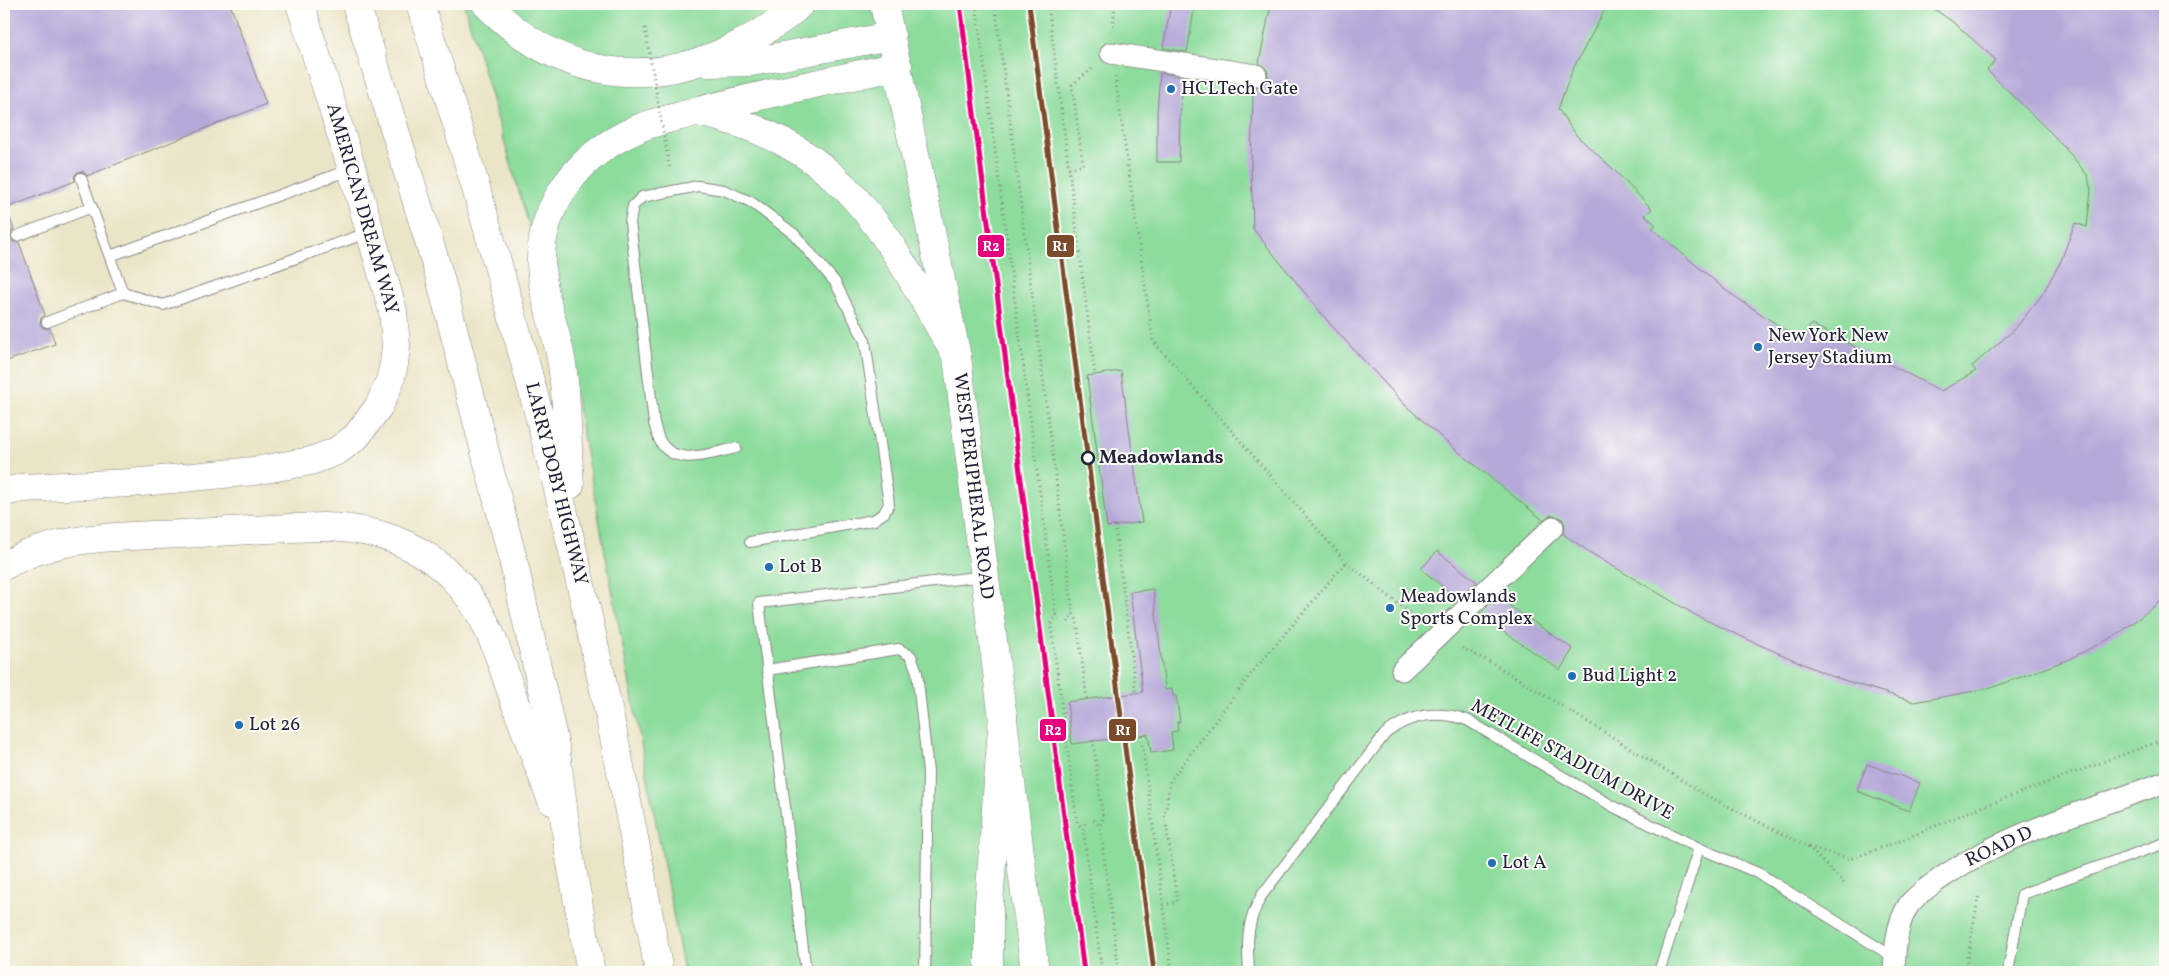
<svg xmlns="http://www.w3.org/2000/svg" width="2169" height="976" viewBox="0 0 2169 976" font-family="Vollkorn,serif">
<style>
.green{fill:#8cdc9c;stroke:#577f6c}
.building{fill:#b6a9d9}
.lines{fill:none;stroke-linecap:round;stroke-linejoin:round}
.lane-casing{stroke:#868481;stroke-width:12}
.street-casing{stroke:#868481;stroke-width:23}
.secondary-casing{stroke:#868481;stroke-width:29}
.highway-casing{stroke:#868481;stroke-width:29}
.path{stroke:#868481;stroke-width:3;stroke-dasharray:1 4;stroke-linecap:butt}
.lane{stroke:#fff;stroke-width:10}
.street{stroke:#fff;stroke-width:21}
.secondary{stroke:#fff;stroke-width:28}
.highway{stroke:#fff;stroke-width:28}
.rail-casing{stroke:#22223b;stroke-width:5.5}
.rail{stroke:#fdfcf7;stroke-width:4;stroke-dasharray:11;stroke-linecap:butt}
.path-bridge{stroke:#868481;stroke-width:3;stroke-dasharray:1 4;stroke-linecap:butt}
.rail-1-casing{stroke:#fdfcf7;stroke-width:9}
.rail-2-casing{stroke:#fdfcf7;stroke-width:9}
.rail-1{stroke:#7a4b2a;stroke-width:5}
.rail-2{stroke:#e5007d;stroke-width:5}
.poi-dot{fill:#1f6fb2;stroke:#fdfcf7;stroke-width:2}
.stop-dot{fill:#fdfcf7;stroke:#22223b;stroke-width:2.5}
.labels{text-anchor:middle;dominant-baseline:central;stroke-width:4;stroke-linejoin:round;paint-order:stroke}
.poi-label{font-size:19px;fill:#22223b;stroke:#fdfcf7;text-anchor:start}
.street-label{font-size:19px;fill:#22223b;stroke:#fdfcf7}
.stop-label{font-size:19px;font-weight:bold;fill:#22223b;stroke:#fdfcf7;text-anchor:start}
.line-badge{stroke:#fdfcf7;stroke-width:2}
.badge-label{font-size:14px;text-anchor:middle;font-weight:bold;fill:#fff}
</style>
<rect width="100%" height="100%" fill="#fdfcf7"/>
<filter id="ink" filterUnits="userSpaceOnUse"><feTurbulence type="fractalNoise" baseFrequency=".02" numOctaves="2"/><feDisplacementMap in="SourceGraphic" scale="10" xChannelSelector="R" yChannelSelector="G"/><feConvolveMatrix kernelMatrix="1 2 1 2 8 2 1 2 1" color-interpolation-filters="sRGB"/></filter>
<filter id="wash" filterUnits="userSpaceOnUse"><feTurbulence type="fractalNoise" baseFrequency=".0096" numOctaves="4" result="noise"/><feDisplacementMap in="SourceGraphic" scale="20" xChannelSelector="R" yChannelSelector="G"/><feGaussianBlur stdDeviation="1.12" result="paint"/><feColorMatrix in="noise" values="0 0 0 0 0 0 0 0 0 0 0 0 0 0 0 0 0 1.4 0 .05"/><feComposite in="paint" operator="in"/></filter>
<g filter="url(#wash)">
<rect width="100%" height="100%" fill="#ebe5c7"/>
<!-- green -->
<path class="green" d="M464 4H2165V972H684L570 366Z"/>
<g id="blocks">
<!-- building -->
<path class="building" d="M4 4H230L266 104 87 176 83 171 78 172 74 176 75 181 7 208 14 230 11 232 10 238 13 242H19L45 315 41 318 40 324 43 328H50L55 344 4 362Z
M1171 4H1195L1187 52 1163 48Z
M1271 4H1608L1572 71 1558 109 1577 136 1611 167 1652 209 1645 215 1656 225 1652 228 1728 292 1802 341 1811 324 1941 391 1976 371 1972 366 2014 330 2042 295 2061 261 2075 223 2087 227 2091 191 2088 176 2071 155 2054 136 1987 70 1996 60 1953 22 1927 4H2165V598L2117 635 2067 660 1991 688 1914 702 1831 676 1760 645 1697 616 1594 555 1563 534 1565 525 1562 518 1551 515 1543 520 1449 444 1405 405 1331 325 1253 229 1251 162 1253 95 1255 87 1261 86 1268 77 1267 70 1259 63Z
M1160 73 1184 77 1180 114 1179 162H1157V112Z
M1121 371 1142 522 1107 527 1087 376Z
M1437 551 1477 582 1458 599 1421 569Z
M1153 589 1165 690 1172 689 1173 696H1176L1180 722H1177L1178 731 1171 732 1173 750 1151 753 1148 734 1072 744 1067 702 1143 692 1130 592Z
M1497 597 1573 649 1560 670 1479 615Z
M1867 764 1920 783 1909 811 1857 791Z"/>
</g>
</g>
<g filter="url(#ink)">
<use href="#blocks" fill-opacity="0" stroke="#868481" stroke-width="1"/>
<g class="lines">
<!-- lane casing -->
<g class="lane-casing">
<path id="lane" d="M81 178 123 293
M17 236 92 207
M110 256 352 169
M47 322 123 293 163 305 370 232
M736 448C712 453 675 468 660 441 657 436 656 429 654 423L630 222 633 206 642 197 698 186 724 190 751 202 794 234 835 282 865 341 889 504 884 513 874 520 750 542
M767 670 899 649 911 656 917 672 928 772 925 972
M806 972 759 603 984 576
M1249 972C1247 941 1246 923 1262 895L1385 734C1410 714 1437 710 1467 720L1614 807 1699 848 1758 873 1895 958
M1659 972 1699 848
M2008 972 2022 894 2165 843"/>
</g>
<!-- street casing -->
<g class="street-casing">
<path id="street" d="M1111 53 1256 75
M1402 670 1553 527
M1894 972C1895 950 1896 925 1908 906 1915 896 1927 888 1937 881 2004 833 2088 811 2165 782"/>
</g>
<!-- secondary casing -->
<g class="secondary-casing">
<path id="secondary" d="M884 4 957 357 1035 972
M4 492 22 488 131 483 254 471 311 461 337 451 356 437 379 406 390 381 394 364 396 346 393 311 352 169 300 4"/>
</g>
<!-- highway casing -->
<g class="highway-casing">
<path id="highway" d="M356 4 439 274 513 560 556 751 568 847 591 972
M420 4C458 125 494 247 527 370 581 568 623 770 659 972
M486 4C560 79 650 93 744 42 764 31 784 20 800 4
M709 63 751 62 891 36
M698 112C850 145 885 235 957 357
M570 485C567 446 568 404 562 365 557 329 540 294 541 257 543 201 581 155 631 132 652 121 676 118 699 111 765 93 832 81 898 66
M4 566C58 534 122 537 182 534 229 531 276 528 323 527 393 528 449 557 483 619 496 642 503 669 512 694 525 730 538 765 552 801
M989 972V903L1003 714"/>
</g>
<!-- path -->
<path class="path" d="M976 4 1056 615 1051 625 1077 822 1083 829 1102 972
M995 4 1073 613 1077 621 1087 700
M1048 4 1095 375
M1113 31 1115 4
M1115 77 1153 341 1346 562 1419 620
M1069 168 1083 165 1072 85 1093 68
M1115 526 1136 693
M1056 615 1060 623
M1068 622 1073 613
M1462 648 1494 664 1704 794 1808 847 1850 859 1905 839 1968 812 2165 739
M1141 735 1172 972
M1093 740 1103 819 1100 827 1119 972
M1094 820 1100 827
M1083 829 1086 821
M1808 847 1845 884
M1163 905 1177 902 1165 815 1170 781 1250 675 1346 562
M1965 972 1979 894"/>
<!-- lane -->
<use href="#lane" class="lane"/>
<!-- street -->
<use href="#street" class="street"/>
<!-- secondary -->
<use href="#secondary" class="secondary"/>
<!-- highway -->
<use href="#highway" class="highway"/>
<!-- rail casing -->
<g class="rail-casing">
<path id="rail" d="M960 4 1084 972"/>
</g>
<!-- rail -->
<use href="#rail" class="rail"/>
<!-- path-bridge -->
<path class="path-bridge" d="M645 28 670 170"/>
<!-- rail-1 casing -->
<g class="rail-1-casing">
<path id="rail-1" d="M1029 4 1154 972"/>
</g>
<!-- rail-2 casing -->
<g class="rail-2-casing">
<path id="rail-2" d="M960 4 1084 972"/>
</g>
<!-- rail-1 -->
<use href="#rail-1" class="rail-1"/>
<!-- rail-2 -->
<use href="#rail-2" class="rail-2"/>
</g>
</g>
<!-- markers -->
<g class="poi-dot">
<circle cx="1171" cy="89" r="5"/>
<circle cx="1758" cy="347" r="5"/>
<circle cx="769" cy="567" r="5"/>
<circle cx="1390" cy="608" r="5"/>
<circle cx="1572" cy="676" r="5"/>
<circle cx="239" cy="725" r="5"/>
<circle cx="1492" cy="863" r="5"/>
</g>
<circle class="stop-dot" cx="1088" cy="458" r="6"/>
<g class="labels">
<!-- poi labels -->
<g class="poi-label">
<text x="1181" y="89">HCLTech Gate</text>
<text x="1768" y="336">New York New<tspan x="1768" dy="22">Jersey Stadium</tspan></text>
<text x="779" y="567">Lot B</text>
<text x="1400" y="597">Meadowlands<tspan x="1400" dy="22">Sports Complex</tspan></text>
<text x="1582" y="676">Bud Light 2</text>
<text x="249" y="725">Lot 26</text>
<text x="1502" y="863">Lot A</text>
</g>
<!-- street labels -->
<g class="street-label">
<text transform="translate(362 209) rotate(74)">AMERICAN DREAM WAY</text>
<text transform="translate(556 484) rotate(76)">LARRY DOBY HIGHWAY</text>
<text transform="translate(973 486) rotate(83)">WEST PERIPHERAL ROAD</text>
<text transform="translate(1572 760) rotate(29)">METLIFE STADIUM DRIVE</text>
<text transform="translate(1999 847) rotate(-25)">ROAD D</text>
</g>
<!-- stop labels -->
<g class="stop-label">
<text x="1099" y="458">Meadowlands</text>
</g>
</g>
<g class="line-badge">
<rect x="977" y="234" width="28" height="24" rx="5" fill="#e5007d"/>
<rect x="1046" y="234" width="29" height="24" rx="5" fill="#7a4b2a"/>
<rect x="1039" y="718" width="28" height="24" rx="5" fill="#e5007d"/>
<rect x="1108" y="718" width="29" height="24" rx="5" fill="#7a4b2a"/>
</g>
<g class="badge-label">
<text x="991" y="251">R2</text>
<text x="1060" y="251">R1</text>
<text x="1053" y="735">R2</text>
<text x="1123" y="735">R1</text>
</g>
<!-- margin -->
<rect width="2169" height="976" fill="none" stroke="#fdfcf7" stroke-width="20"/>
</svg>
